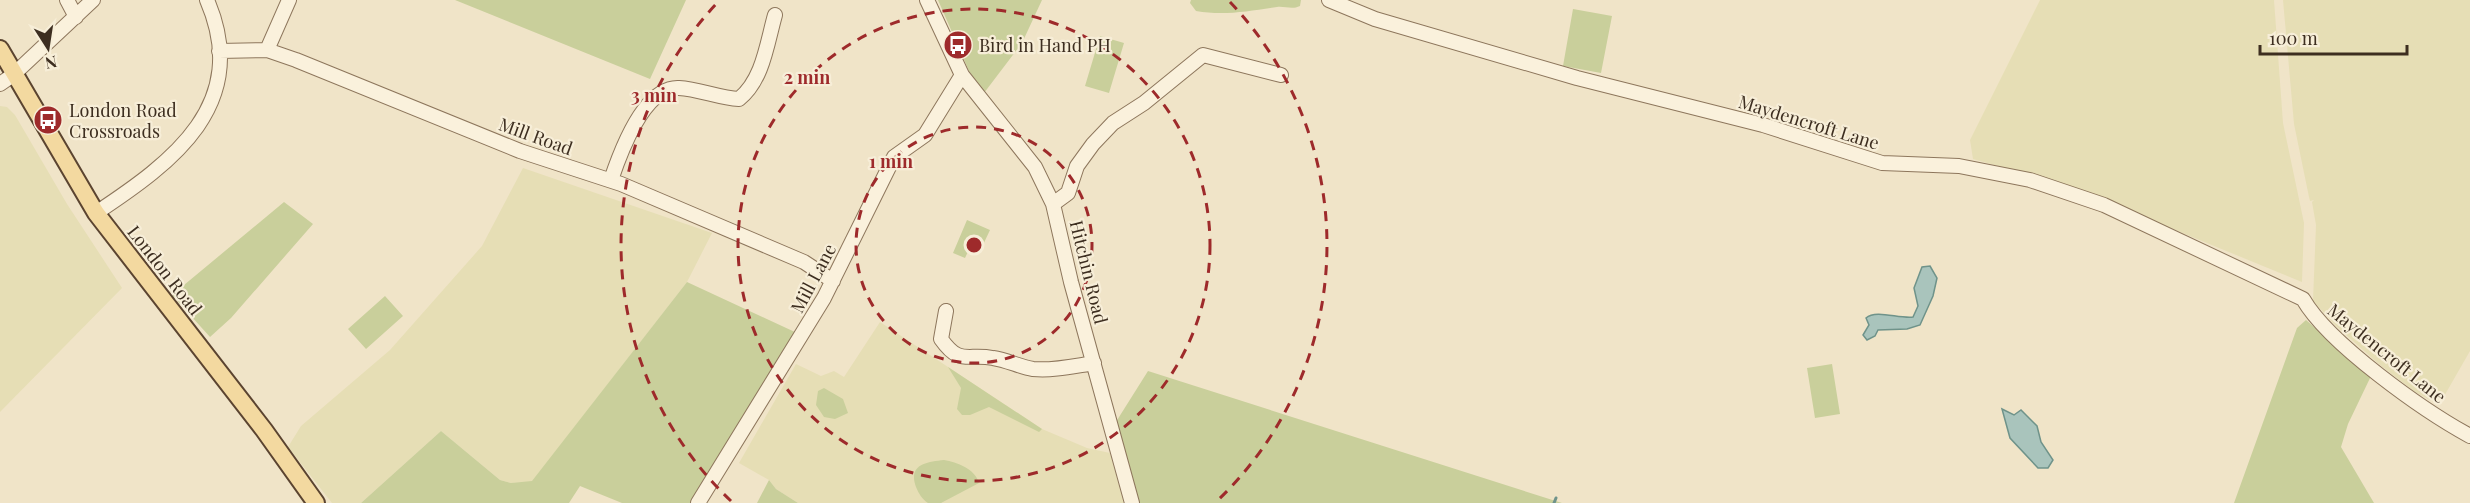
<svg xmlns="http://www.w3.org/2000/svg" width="2470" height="503" viewBox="0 0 2470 503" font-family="'Playfair Display',serif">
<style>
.farmland{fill:#e6deb5}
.green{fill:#c9cf9b}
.water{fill:#a9c4bc;stroke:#6f938a;stroke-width:1.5}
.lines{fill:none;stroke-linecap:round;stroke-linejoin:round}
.stream{stroke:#6f938a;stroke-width:3}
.minor-casing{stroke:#8d765c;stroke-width:16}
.major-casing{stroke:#5b4430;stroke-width:20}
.minor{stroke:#faf1dc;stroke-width:14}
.major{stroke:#f3d9a0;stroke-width:16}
.ring{fill:none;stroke:#9e2a2b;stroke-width:3;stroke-dasharray:10 8}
.labels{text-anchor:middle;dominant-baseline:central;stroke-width:4.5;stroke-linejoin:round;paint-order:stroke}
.poi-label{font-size:18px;fill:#3d2e20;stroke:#f7eed8;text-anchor:start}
.street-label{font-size:18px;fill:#3d2e20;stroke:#f7eed8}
.centre{fill:#9e2a2b;stroke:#f7eed8;stroke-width:3}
.ring-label{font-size:18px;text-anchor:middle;font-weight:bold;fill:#9e2a2b;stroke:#f7eed8;stroke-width:4.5;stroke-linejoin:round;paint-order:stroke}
</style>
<rect width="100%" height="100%" fill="#f0e4c8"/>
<!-- farmland -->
<path class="farmland" d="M2040 0H2274L2283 123 2304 223 2302 282 2063 184 1973 159 1970 140Z
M2283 0H2470V351L2439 405 2415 392 2380 365 2336 326 2313 301 2316 225 2312 202 2314 200 2310 201 2309 197 2294 124Z
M0 106 7 107 15 115 67 204 122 288 0 412Z
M523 168 712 233 687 282 532 482 511 483 500 480 441 431 361 503H332L288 447 301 426 390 350 482 246Z
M880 322 1042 429 1087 448 1110 453 1124 503H798L776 489 769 480 739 463 796 364 821 376 834 371 844 377Z"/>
<!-- green -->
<path class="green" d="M455 0H686L650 79Z
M938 0H1042L1022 43 984 93 969 71Z
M1191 0H1301L1300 6C1292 10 1285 6 1277 7 1249 11 1224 16 1196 11L1190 3Z
M1573 9 1612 16 1601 73 1563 66Z
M1100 36 1124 43 1109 93 1085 86Z
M284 202 313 224 231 318 210 337 172 295Z
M967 220 990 230 982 247 972 243 965 258 953 253Z
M687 282 797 333 690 503H622L580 486 569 503H361L441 431 500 480 511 483 532 481Z
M385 296 403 316 366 349 348 329Z
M2306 320 2371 376 2348 424 2341 447 2374 503H2234L2297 328Z
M1832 364 1840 414 1815 418 1807 368Z
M948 367 1042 429 1039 432 989 407 970 415H962L957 409 961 388Z
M1148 371 1562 503H1135L1114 425Z
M824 388 843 399 848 413 835 419 824 417 816 405 818 391Z
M944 460C957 462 975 469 979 483L941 503H928C922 499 919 494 916 487 908 465 925 462 944 460Z
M769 480 776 489 798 503H757Z"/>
<!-- water -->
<path class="water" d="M1930 266 1937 278 1933 296 1920 325 1907 329 1878 330 1875 336 1867 340 1863 335 1869 325 1866 318C1876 309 1899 319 1913 317L1918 306 1914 288 1922 267Z
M2002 409 2014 415 2021 410 2037 426 2041 442 2053 460 2048 468H2038L2010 438Z"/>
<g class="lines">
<!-- stream -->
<path class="stream" d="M1554 503 1556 498"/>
<!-- minor casing -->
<g class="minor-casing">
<path id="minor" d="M67 0 76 17
M927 0 962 75 1035 167 1053 204 1071 282 1132 503
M1329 0 1375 19 1577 78 1763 125 1882 163 1959 166 2030 180 2104 205 2303 299C2329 344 2424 411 2470 436
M267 50 289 0
M219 51 267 50 296 60 520 151 621 184 804 262 833 281
M0 84 13 75 93 0
M611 180C620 153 644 86 679 88 699 89 719 98 739 99 763 80 767 43 775 15
M1053 204 1068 193 1077 166 1093 144 1113 123 1144 103 1203 55 1281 75
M96 213C173 162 252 104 207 0
M946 311 941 339C960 366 967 353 993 358 1007 360 1020 367 1033 369 1053 371 1074 366 1094 363
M698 503 824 298 894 157 925 135 962 75"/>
</g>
<!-- major casing -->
<g class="major-casing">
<path id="major" d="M0 49 96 213 264 430 316 503"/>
</g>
<!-- minor -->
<use href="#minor" class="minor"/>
<!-- major -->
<use href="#major" class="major"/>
</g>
<!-- distance rings -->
<g class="ring">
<circle cx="974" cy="245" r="118"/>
<circle cx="974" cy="245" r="236"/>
<path d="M731 501A353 353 0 0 1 718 2M1230 2A353 353 0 0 1 1217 501"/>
</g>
<!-- icons -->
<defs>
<g id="bus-disc" transform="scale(1.5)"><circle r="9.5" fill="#9e2a2b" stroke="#f7eed8"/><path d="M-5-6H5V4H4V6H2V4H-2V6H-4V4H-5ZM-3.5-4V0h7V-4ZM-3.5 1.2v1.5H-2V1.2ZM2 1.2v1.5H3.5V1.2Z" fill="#fff"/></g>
</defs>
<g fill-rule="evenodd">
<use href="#bus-disc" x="958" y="45"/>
<use href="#bus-disc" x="48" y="120"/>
</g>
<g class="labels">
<!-- poi labels -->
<g class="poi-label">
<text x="979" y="45">Bird in Hand PH</text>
<text x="69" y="110">London Road<tspan x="69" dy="21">Crossroads</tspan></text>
</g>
<!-- street labels -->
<g class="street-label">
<text transform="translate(1809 122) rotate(17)">Maydencroft Lane</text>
<text transform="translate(536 136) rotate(20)">Mill Road</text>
<text transform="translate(165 270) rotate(52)">London Road</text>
<text transform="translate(1089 272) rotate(76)">Hitchin Road</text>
<text transform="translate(813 278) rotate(-62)">Mill Lane</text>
<text transform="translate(2387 353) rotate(39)">Maydencroft Lane</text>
</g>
</g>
<circle cx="974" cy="245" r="9" class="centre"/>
<g class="ring-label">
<text x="807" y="84">2 min</text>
<text x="654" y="102">3 min</text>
<text x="891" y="168">1 min</text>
</g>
<!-- north arrow -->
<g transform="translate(48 48) rotate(168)" stroke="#f7eed8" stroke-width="4.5" paint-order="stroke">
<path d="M0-4.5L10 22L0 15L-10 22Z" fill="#3d2e20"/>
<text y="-9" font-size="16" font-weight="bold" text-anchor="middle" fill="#3d2e20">N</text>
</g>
<!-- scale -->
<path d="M2260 45v9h147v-9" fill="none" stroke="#3d2e20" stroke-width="3"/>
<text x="2269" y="45" font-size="18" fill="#3d2e20" stroke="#f7eed8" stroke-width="4.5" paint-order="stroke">100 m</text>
</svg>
